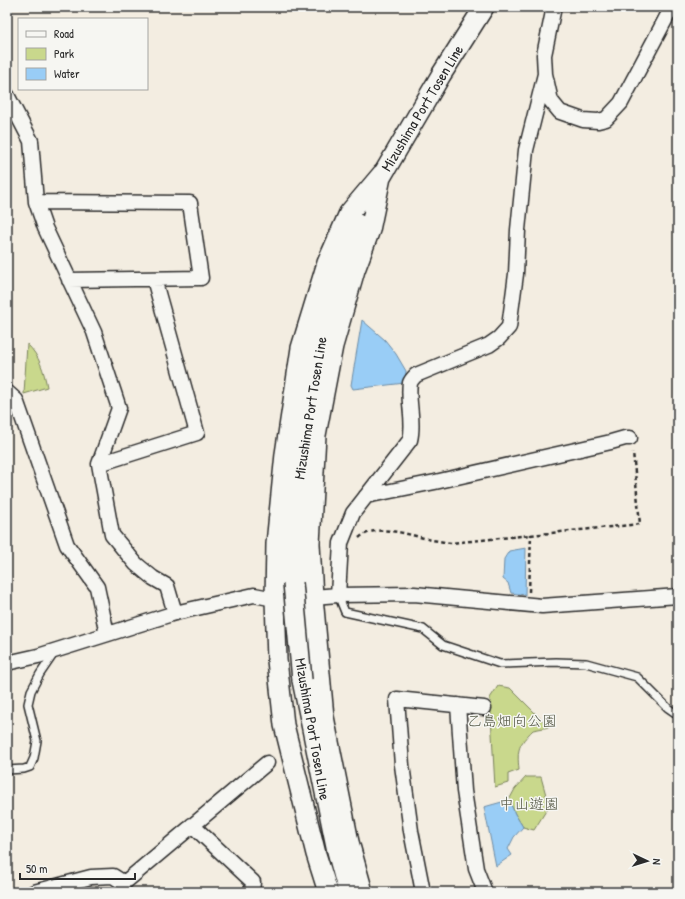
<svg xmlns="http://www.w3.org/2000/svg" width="685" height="899" viewBox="0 0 685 899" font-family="'Patrick Hand','Klee One',sans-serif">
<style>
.green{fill:#c9d88c;stroke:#7a825c}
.water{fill:#99cdf6;stroke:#6d8ca5}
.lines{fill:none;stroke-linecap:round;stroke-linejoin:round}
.lane-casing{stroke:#2b2b2b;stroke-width:10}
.street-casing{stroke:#2b2b2b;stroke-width:17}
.secondary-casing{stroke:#2b2b2b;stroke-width:22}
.path{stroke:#2b2b2b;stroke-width:2.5;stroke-dasharray:4 3;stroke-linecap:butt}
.lane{stroke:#f6f6f2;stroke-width:7}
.street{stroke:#f6f6f2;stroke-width:14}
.secondary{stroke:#f6f6f2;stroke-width:19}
.secondary-bridge-casing{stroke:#2b2b2b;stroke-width:22;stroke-linecap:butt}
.secondary-bridge{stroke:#f6f6f2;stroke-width:19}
.labels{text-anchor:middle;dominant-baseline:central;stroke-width:3;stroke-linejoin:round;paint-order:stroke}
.street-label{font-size:15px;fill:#2b2b2b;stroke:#f6f6f2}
.park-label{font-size:15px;fill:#525643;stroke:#f6f6f2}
</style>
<rect width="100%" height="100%" fill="#f3ede1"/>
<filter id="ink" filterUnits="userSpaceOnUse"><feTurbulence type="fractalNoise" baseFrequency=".025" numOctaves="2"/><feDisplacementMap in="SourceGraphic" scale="8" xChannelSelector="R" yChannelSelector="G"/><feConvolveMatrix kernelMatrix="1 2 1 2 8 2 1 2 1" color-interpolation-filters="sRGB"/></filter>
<g filter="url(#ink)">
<!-- green -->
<path class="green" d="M27 344C39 355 44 371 47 387L24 394Z
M498 686 510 688 549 727 533 730C518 745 517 749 519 770L508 774V783L495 787 490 698Z
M526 777H541L549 806 534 830 523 827 515 814 509 800 515 789Z"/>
<!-- water -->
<path class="water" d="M362 320 385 340 396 354 406 371 405 383 353 389 351 385Z
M526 548 525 595 511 593 508 583 503 579 504 559 509 551Z
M509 800 515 814 523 827 514 837 508 849 512 855 496 866 484 807Z"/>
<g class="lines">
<!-- lane casing -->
<g class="lane-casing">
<path id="lane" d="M338 595 345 612 423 629 443 645 500 664 556 662 586 663 637 677 668 708 678 715
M7 770 24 769 30 767 34 758 37 741 28 704 31 691 40 674 55 652"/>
</g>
<!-- street casing -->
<g class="street-casing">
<path id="street" d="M554 7 544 55 545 74 551 101 560 112 583 120 598 121 606 119 621 103 672 7
M7 95 31 141 36 202 45 228 94 332 119 408 99 464 112 535 136 564 153 578 167 586 175 613
M36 202 190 203 201 278 69 280
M7 392 16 400 67 545 97 587 107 634
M99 464 197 433 154 279
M366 496 435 482 611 442 625 438H630
M338 595 341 543 353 513 410 440C415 421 407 401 410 383 411 380 414 377 416 375L489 345 499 338 509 327 516 274 518 230 526 150 545 74
M7 663 38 656 175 613 254 595 275 599 313 597 338 595 414 594 542 606 678 596
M458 705 464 791 476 869 485 892
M192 825 253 882 252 892
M34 892 91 877 113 876 124 883 267 763
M423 892 411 831 402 765 397 699 484 708"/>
</g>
<!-- secondary casing -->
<g class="secondary-casing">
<path id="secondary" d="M376 186 441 75 484 7
M293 583 298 462 317 349 340 270 358 224
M302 680 337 851 348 892
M328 892 316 854 284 725 277 660 275 599 276 544 285 454 301 348 327 263 349 213 382 174
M363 892 349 842 324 717 313 597 310 544 316 435 333 346 355 270 370 230 381 177"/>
</g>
<!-- path -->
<path class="path" d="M359 538C377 522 412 536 432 540 438 541 445 542 451 543L640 524 633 452
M529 592 531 534"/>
<!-- lane -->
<use href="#lane" class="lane"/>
<!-- street -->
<use href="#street" class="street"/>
<!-- secondary -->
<use href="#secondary" class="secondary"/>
<!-- secondary-bridge casing -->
<g class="secondary-bridge-casing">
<path id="secondary-bridge" d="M293 583 302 680"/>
</g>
<!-- secondary-bridge -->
<use href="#secondary-bridge" class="secondary-bridge"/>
</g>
</g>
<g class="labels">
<!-- street labels -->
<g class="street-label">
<text transform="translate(422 108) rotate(-59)">Mizushima Port Tosen Line</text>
<text transform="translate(310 408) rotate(-81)">Mizushima Port Tosen Line</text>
<text transform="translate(313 729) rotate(80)">Mizushima Port Tosen Line</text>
</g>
<!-- park labels -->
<g class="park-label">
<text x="512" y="720">乙島畑向公園</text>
<text x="529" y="803">中山遊園</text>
</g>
</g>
<!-- margin -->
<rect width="685" height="899" fill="none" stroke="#f6f6f2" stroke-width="24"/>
<rect x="12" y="12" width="661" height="875" fill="none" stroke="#2b2b2b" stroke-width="1.5" filter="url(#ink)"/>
<!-- legend -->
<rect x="18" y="18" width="130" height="72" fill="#f6f6f2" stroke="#a5a5a2"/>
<rect x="26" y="31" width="20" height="6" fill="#f6f6f2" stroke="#a5a5a2"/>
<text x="54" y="38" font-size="12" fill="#2b2b2b">Road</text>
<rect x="26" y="48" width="20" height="12" fill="#c9d88c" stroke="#a5a5a2"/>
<text x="54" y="58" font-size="12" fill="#2b2b2b">Park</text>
<rect x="26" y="68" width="20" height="12" fill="#99cdf6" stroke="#a5a5a2"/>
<text x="54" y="78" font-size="12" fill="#2b2b2b">Water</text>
<!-- north arrow -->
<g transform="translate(647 861) rotate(94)" stroke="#f6f6f2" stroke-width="3" paint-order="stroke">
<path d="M0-3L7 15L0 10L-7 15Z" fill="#2b2b2b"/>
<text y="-6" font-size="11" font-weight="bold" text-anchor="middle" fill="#2b2b2b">N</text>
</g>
<!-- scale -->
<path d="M20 873v6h115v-6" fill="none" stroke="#2b2b2b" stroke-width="2"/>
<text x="26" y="873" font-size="12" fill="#2b2b2b" stroke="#f6f6f2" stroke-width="3" paint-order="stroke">50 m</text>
</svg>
